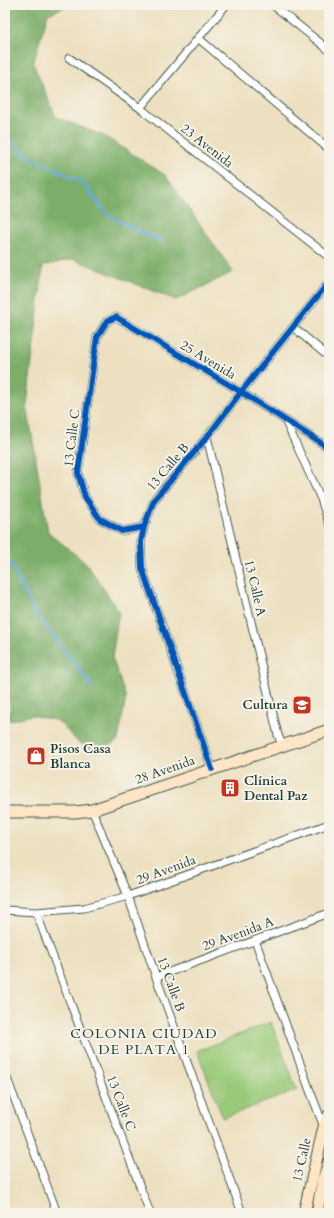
<svg xmlns="http://www.w3.org/2000/svg" width="334" height="1218" viewBox="0 0 334 1218" font-family="Cardo,serif">
<style>
.green{fill:#9aca79;stroke:#5c8456}
.forest{fill:#7bae69;stroke:#4d764e}
.lines{fill:none;stroke-linecap:round;stroke-linejoin:round}
.stream{stroke:#66a9da;stroke-width:3}
.street-casing{stroke:#3e5549;stroke-width:9}
.secondary-casing{stroke:#3e5549;stroke-width:13}
.street{stroke:#fff;stroke-width:7}
.secondary{stroke:#fde5c5;stroke-width:11}
.cycleway-casing{stroke:#f7f3e8;stroke-width:8}
.cycleway{stroke:#0057b8;stroke-width:6}
.labels{text-anchor:middle;dominant-baseline:central;stroke-width:4;stroke-linejoin:round;paint-order:stroke}
.street-label{font-size:13px;fill:#1f3d34;stroke:#f7f3e8}
.poi-label{font-size:13px;font-weight:bold;fill:#1f3d34;stroke:#f7f3e8;text-anchor:start}
.neighbourhood-label{font-size:14px;letter-spacing:1px;fill:#1f3d34;stroke:#f7f3e8}
</style>
<rect width="100%" height="100%" fill="#f7f3e8"/>
<filter id="ink" filterUnits="userSpaceOnUse"><feTurbulence type="fractalNoise" baseFrequency=".025" numOctaves="2"/><feDisplacementMap in="SourceGraphic" scale="8" xChannelSelector="R" yChannelSelector="G"/><feConvolveMatrix kernelMatrix="1 2 1 2 8 2 1 2 1" color-interpolation-filters="sRGB"/></filter>
<filter id="wash" filterUnits="userSpaceOnUse"><feTurbulence type="fractalNoise" baseFrequency=".012" numOctaves="4" result="noise"/><feDisplacementMap in="SourceGraphic" scale="16" xChannelSelector="R" yChannelSelector="G"/><feGaussianBlur stdDeviation="0.9" result="paint"/><feColorMatrix in="noise" values="0 0 0 0 0 0 0 0 0 0 0 0 0 0 0 0 0 1.4 0 .05"/><feComposite in="paint" operator="in"/></filter>
<g filter="url(#wash)">
<rect width="100%" height="100%" fill="#ede0c0"/>
<!-- green -->
<path class="green" d="M5 681 8 688 12 709 7 721 5 722Z
M271 1022 297 1090 223 1118 197 1051Z"/>
<!-- forest -->
<path class="forest" d="M5 5H69L48 14 33 63 56 117 104 136 165 175 233 272 176 300 73 259 43 266 27 405 48 532 87 564 119 612 112 657 126 698 118 740 100 752 78 742 58 721 32 715 7 721 12 709 8 688 5 681Z"/>
<g class="lines">
<!-- stream -->
<path class="stream" d="M5 137 31 158 82 182 107 214 136 230 162 241
M5 553 35 612 92 686"/>
</g>
</g>
<g filter="url(#ink)">
<g class="lines">
<!-- street casing -->
<g class="street-casing">
<path id="street" d="M273 5 329 50
M198 38 329 149
M69 58 140 108 329 257
M140 108 226 5
M293 327 329 357
M286 422 321 499 329 523
M207 437 278 735 282 745
M144 527 122 531 100 519 85 497 78 473 97 337 107 321 116 317 241 392 329 448
M212 769 142 568 141 542 144 527 154 500 207 437 241 392 329 282
M92 810 128 896 156 977 242 1213
M5 910 36 912 84 908 128 896 329 824
M36 912 150 1213
M255 940 309 1088 324 1127
M156 977 329 913
M5 1073 57 1213"/>
</g>
<!-- secondary casing -->
<g class="secondary-casing">
<path id="secondary" d="M5 812H75L92 810 329 730
M304 1213 324 1127 329 1115
M317 1213 323 1180 329 1162"/>
</g>
<!-- street -->
<use href="#street" class="street"/>
<!-- secondary -->
<use href="#secondary" class="secondary"/>
<!-- cycleway casing -->
<g class="cycleway-casing">
<path id="cycleway" d="M144 527 122 531 100 519 85 497 78 473 97 337 107 321 116 317 241 392 329 448
M212 769 142 568 141 542 144 527 154 500 207 437 241 392 329 282"/>
</g>
<!-- cycleway -->
<use href="#cycleway" class="cycleway"/>
</g>
</g>
<!-- icons -->
<defs>
<g id="school-square" transform="scale(1)"><rect x="-9" y="-9" width="18" height="18" rx="4" fill="#c8321e" stroke="#f7f3e8"/><path d="M0-5L7-2L0 1L-7-2ZM-4 1L0 2.5L4 1V4Q0 6-4 4Z" fill="#fff"/></g>
<g id="shop-square" transform="scale(1)"><rect x="-9" y="-9" width="18" height="18" rx="4" fill="#c8321e" stroke="#f7f3e8"/><path d="M-5-2.5h2.3a2.7 3.5 0 0 1 5.4 0H5L5.5 6h-11ZM-1.5-2.5h3a1.5 2.3 0 0 0-3 0Z" fill="#fff"/></g>
<g id="building-square" transform="scale(1)"><rect x="-9" y="-9" width="18" height="18" rx="4" fill="#c8321e" stroke="#f7f3e8"/><path d="M-4-6H4V6H1V3H-1V6H-4ZM-2.5-4.3h1.7v1.8h-1.7ZM.8-4.3h1.7v1.8H.8ZM-2.5-1h1.7V.8h-1.7ZM.8-1h1.7V.8H.8Z" fill="#fff"/></g>
</defs>
<g fill-rule="evenodd">
<use href="#school-square" x="302" y="705"/>
<use href="#shop-square" x="36" y="756"/>
<use href="#building-square" x="230" y="788"/>
</g>
<g class="labels">
<!-- street labels -->
<g class="street-label">
<text transform="translate(207 146) rotate(38)">23 Avenida</text>
<text transform="translate(208 360) rotate(31)">25 Avenida</text>
<text transform="translate(72 438) rotate(-83)">13 Calle C</text>
<text transform="translate(168 467) rotate(-50)">13 Calle B</text>
<text transform="translate(255 588) rotate(77)">13 Calle A</text>
<text transform="translate(165 770) rotate(-19)">28 Avenida</text>
<text transform="translate(166 870) rotate(-20)">29 Avenida</text>
<text transform="translate(238 934) rotate(-20)">29 Avenida A</text>
<text transform="translate(171 984) rotate(70)">13 Calle B</text>
<text transform="translate(121 1103) rotate(69)">13 Calle C</text>
<text transform="translate(302 1160) rotate(-77)">13 Calle</text>
</g>
<!-- poi labels -->
<g class="poi-label">
<text x="288" y="705" text-anchor="end">Cultura</text>
<text x="50" y="749">Pisos Casa<tspan x="50" dy="15">Blanca</tspan></text>
<text x="244" y="781">Clínica<tspan x="244" dy="15">Dental Paz</tspan></text>
</g>
<!-- neighbourhood labels -->
<g class="neighbourhood-label">
<text x="144" y="1033">COLONIA CIUDAD<tspan x="144" dy="16">DE PLATA 1</tspan></text>
</g>
</g>
<!-- margin -->
<rect width="334" height="1218" fill="none" stroke="#f7f3e8" stroke-width="20"/>
</svg>
